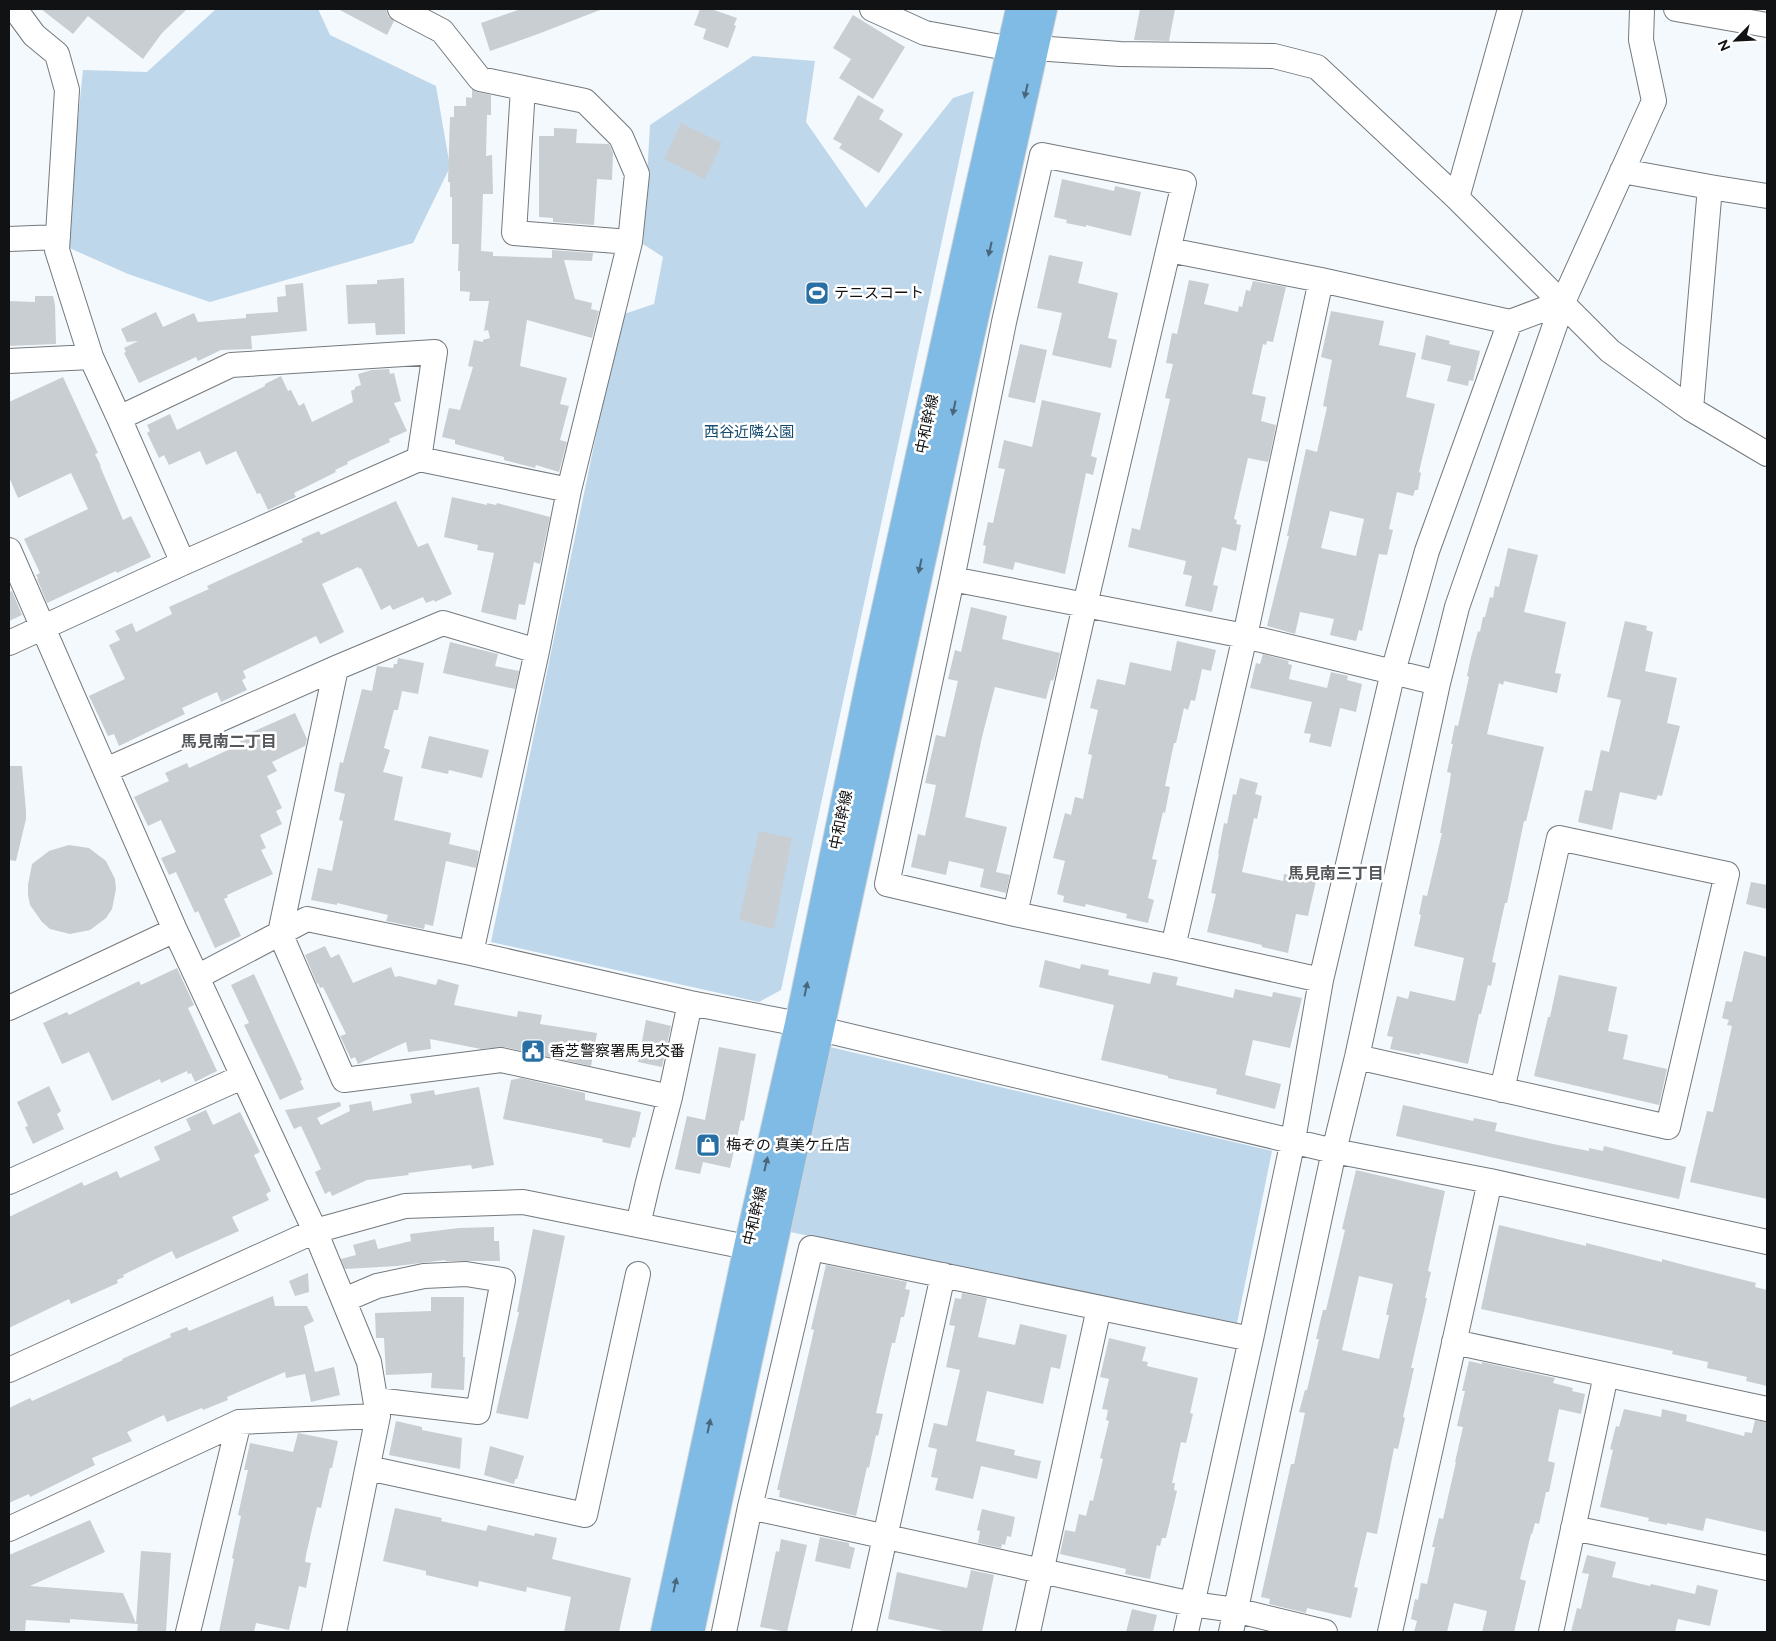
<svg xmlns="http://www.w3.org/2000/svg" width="1776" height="1641" viewBox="0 0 1776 1641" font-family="Raleway,'Noto Sans JP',sans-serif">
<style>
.green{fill:#bfd7eb}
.building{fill:#c9ced2;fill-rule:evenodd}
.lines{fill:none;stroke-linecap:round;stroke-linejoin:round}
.minor-casing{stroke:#74797d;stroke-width:26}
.major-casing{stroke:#d4d4d5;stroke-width:30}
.minor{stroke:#fff;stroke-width:24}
.major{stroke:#7fbbe4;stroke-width:28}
.oneway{fill:#48667c}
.labels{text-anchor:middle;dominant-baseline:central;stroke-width:5;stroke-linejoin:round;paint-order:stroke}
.poi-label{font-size:15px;fill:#111214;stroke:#fff;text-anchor:start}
.street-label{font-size:15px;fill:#111214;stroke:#fff}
.park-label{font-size:15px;fill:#154a70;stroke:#fff}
.neighbourhood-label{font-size:16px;font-weight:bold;fill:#54585c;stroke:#fff}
</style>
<rect width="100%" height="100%" fill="#f3f9fd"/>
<!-- green -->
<path class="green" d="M216 9H318L330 35 436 86 450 167 413 243 210 302 128 274 65 246 83 70 147 72Z
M753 56 815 61 806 122 866 208 953 98 974 91 781 990 759 1002 491 942 621 315 654 304 663 257 643 244 650 125Z
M830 1047 1272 1151 1237 1323 790 1232Z"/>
<!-- building -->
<path class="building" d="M41 9H187L162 33 143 59 88 16 73 34Z
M338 9H386L388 16 394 21 387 35Z
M521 9H600V10L538 34 490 51 481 23Z
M700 9H711L737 18 734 25 736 26 728 48 703 39 706 29 694 25Z
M1140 9H1175L1169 41 1134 40Z
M853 15 905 47 873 99 839 78 851 59 833 48Z
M472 89 477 92 491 95V115H487L486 156 492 155 493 194H483L481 251 493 252V256L552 258V250L593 253 592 261 564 260 575 299 592 303 591 309 599 311 592 338 527 320 520 366 567 378 560 404 569 406 560 440 567 442 559 472 536 465 535 468 504 460V457L455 444V440L442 437 449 408 460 410 473 367 468 366 474 340 483 342V340L490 338 488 330 484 331 489 301H469L470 292 460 291V271H458L459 244H452V197H450V182H448L450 117H454V106H466V97L472 98Z
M858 95 884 110 879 119 903 134 879 173 839 148 842 144 833 139Z
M681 123 722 143 705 179 664 159Z
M554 128 577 129 576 143 609 144 613 153 612 180 597 179 594 225 553 222V218L539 217V136H554Z
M1062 179 1114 191 1115 186 1141 192 1131 236 1086 225V227L1066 223 1067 220 1054 217Z
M1049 255 1083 262 1078 283 1118 293 1108 338 1117 340 1111 368 1052 355 1062 313 1037 308Z
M404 278 405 334 376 335 375 323 348 324 346 285 377 284V280Z
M1189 280 1209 284 1204 304 1238 312 1239 306 1242 307 1246 290 1250 291 1253 281 1286 287 1273 342 1267 341 1266 345 1263 344 1252 394 1266 397 1261 421 1276 425 1271 450 1268 462 1248 458 1234 519 1237 520 1236 524 1241 525 1236 551 1222 547 1213 585 1218 586 1212 612 1185 606 1192 576 1183 574 1186 561 1128 547 1132 528 1140 530 1149 491 1170 399 1165 398 1173 364 1166 363 1172 333 1177 334Z
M303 283 307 331 251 336 252 349 221 350 198 361 196 357 139 383 124 353 126 352 124 348 138 341 127 342 121 329 156 312 163 327 194 313 198 322 246 318V314L278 312 277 297 286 296 285 285Z
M35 296H53L55 305 56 344 9 346V301L35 302Z
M1331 311 1384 321 1379 345 1416 353 1406 397 1435 404 1419 472 1421 473 1418 490H1415L1413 496 1397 492 1389 529 1393 530 1387 555 1379 554 1362 631 1359 630 1356 641 1330 635 1334 619 1300 612 1295 634 1267 626 1289 536H1287L1306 449 1317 452 1327 407 1323 406 1332 360 1321 357ZM1330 511 1364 519 1356 556 1321 548Z
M1426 335 1450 341 1449 344 1480 351 1473 381 1469 380 1468 386 1447 381 1451 366 1421 359Z
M1020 344 1047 350 1035 403 1008 397Z
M389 369 390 374 394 373 401 401 394 403 407 431 389 439 390 442 347 462 348 464 335 470 336 472 294 493 296 497 268 510 260 493 257 494 236 451 206 465 200 451 169 465 164 455 159 458 147 433 150 431 147 425 170 414 177 430 265 386V384L281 376 288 391 291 390 299 406 304 403 312 422 353 402 351 391 355 389V387L361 385 358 374 372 370Z
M63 377 98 453 95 454 101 466H100L123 520 131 516 151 557 117 573 116 571 47 603 37 579 38 578 36 575 40 573 24 539 88 509 71 473 18 498 9 477V402Z
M1042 400 1101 413 1091 456 1097 458 1093 475 1086 473 1065 574 1015 562 1013 570 983 563 986 546 983 545 988 522 993 523 1005 469 998 468 1004 440 1032 447Z
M452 497 487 505V503L496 505 497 503 550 517 540 564 534 562 525 605 519 604 516 620 481 612 494 553 477 550 478 545 444 537Z
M396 501 418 547 428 543 452 594 435 602 434 600 426 603 423 597 393 610 390 605 381 610 361 568 360 569 358 567 322 584 344 632 320 644 316 636 243 671 246 678 242 680 247 690 221 702 217 692 182 708 185 714 119 746 114 734 108 736 89 696 125 679 109 645 120 640 115 631 132 623 136 632 172 614 169 607 209 589 207 586 303 542 301 539 319 531 321 535Z
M1508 548 1538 555 1524 612 1566 622 1555 673 1561 674 1557 693 1504 681 1503 685 1499 683 1487 734 1544 747 1526 821H1524L1507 903H1505L1492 962 1496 963 1491 986 1488 985 1481 1014H1479L1468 1064 1420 1053V1055L1390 1049 1393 1037 1387 1036 1397 996 1408 999 1410 991 1455 1001 1464 958 1414 946 1421 915 1419 914 1423 895 1427 896 1442 833H1440L1450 781 1451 773 1447 772 1453 744H1451L1455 725 1458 726 1469 677 1467 676 1471 657 1478 631 1480 632 1483 617H1485L1490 597 1493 598 1495 586 1499 587Z
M12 591 22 615 9 621V592Z
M971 607 1007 616 1002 639 1060 653 1055 675 1053 681 1051 680 1046 699 995 687 982 737 965 817 1007 827 996 872 1010 875 1006 893 980 887 984 869 949 861 946 875 911 867 918 834 925 836 936 785 925 783 936 735 945 737 958 681 948 679 955 650 961 652Z
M1625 621 1647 626 1646 630 1653 632 1645 671 1677 678 1667 723 1680 726 1662 796 1658 795 1656 800 1620 792 1612 830 1578 822 1585 790 1592 791 1601 750 1609 752 1621 700 1607 697Z
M1177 641 1216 650 1211 671 1202 669 1195 701 1191 700 1188 710 1184 708 1176 743H1174L1165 786 1170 787 1165 813 1163 812 1152 859 1157 860 1148 898 1154 900 1148 923 1126 918 1127 914 1086 904 1085 907 1063 902 1064 896 1057 894 1065 861 1053 858 1065 813 1071 815 1075 797 1083 799 1092 755 1088 754 1098 710 1090 708 1097 679 1125 685 1130 662 1171 671Z
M450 642 498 654 495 666 519 671 515 689 443 673Z
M1263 654 1289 661 1288 664 1292 665 1289 679 1327 688 1331 672 1348 676 1347 680 1362 684 1356 712 1340 708 1331 747 1309 742 1311 734 1304 733 1312 702 1250 688 1256 663 1260 664Z
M398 658 424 663 418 694 402 691 398 710H394L384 748 390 750 383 772 403 777 394 820 451 833 449 844 479 851 476 868 446 861 433 926 425 924 424 929 386 921 388 915 337 903V905L311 900 318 868 332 871 343 821 339 820 345 794 334 791 340 762 343 763 362 689 372 691 377 666 393 668 394 664H397Z
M295 713 307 739 305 746 272 762 277 771 267 776 282 808 276 811 282 824 260 835 266 848 261 850 273 874 227 895 228 897 224 899 241 936 215 948 198 911 195 913 176 872 169 875 161 858 176 852 161 820 148 826 134 797 169 781 165 773 187 763 189 768 241 744 240 741 250 737 248 734Z
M429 736 489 750 482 778 449 770 448 774 421 768Z
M9 766H22L26 811V819L16 861 9 860Z
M1240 778 1258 783 1255 794 1262 796 1257 819 1254 818 1242 872 1283 881 1284 874 1316 881 1308 916 1296 914 1288 953 1262 947V945L1207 932 1216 894 1211 893 1219 854H1218L1224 823 1227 824 1233 794 1236 795Z
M759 831 792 838 774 929 739 920Z
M69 845 89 848 106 861 115 879 116 889 112 909 106 918 90 930 70 934 50 929 42 922 30 905 28 895V885L32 864 49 851Z
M1751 882 1767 885V909L1746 904Z
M325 946 331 958 339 954 353 983 391 967 395 977 399 976 436 985 438 979 459 985 454 1005 517 1017 518 1011 542 1015 540 1024 597 1033 591 1066 504 1047 481 1049 430 1039 431 1049 408 1052 406 1042 358 1064 355 1057 351 1059 340 1036 346 1034 323 987 320 988 318 983 317 984 305 955Z
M1744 951 1767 957V1199L1690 1182 1707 1111 1713 1112 1732 1026 1727 1025 1729 1020 1722 1018 1726 1001 1732 1002Z
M1045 960 1080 969 1081 964 1109 970 1108 975 1150 984 1153 972 1178 977 1176 985 1233 998 1235 989 1272 997 1273 992 1302 998 1290 1048 1253 1040 1245 1075 1281 1084 1275 1109 1216 1094 1217 1089 1168 1078V1076L1101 1060 1114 1005 1039 987Z
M177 968 194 1005 188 1008 217 1071 195 1082 191 1073 188 1074 187 1071 161 1083 160 1079 112 1101 89 1052 62 1064 43 1023 67 1012 69 1015 139 981 141 985Z
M254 974 302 1080 300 1081 304 1089 280 1100 244 1025 249 1023 231 985Z
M1559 975 1617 987 1608 1031 1628 1035 1623 1059 1667 1069 1659 1105 1534 1076 1548 1017H1550Z
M646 1020 671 1026 662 1067 638 1062Z
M719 1047 756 1054 744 1121 741 1120 730 1168 703 1162 700 1174 675 1169 687 1116 705 1120Z
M521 1078 585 1093V1100L641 1112 635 1138 633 1137 630 1148 602 1142 603 1139 503 1119 511 1080Z
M49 1086 61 1111 57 1114 64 1129 33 1144 25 1127 28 1126 17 1102Z
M479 1087 494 1165 472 1169 471 1165 408 1173 409 1175 367 1180 332 1196 330 1191 325 1194 315 1172 321 1169 301 1126 294 1129 285 1110 340 1102 341 1106 317 1118 321 1125 350 1111 349 1105 371 1101 373 1111 412 1103 410 1094 434 1090 435 1095Z
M1403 1105 1473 1121 1474 1118 1497 1123 1495 1131 1553 1144 1589 1151V1148L1603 1151 1604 1146 1686 1167 1679 1199 1396 1136Z
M206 1110 213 1125 240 1112 260 1152 254 1155 271 1191 266 1194 269 1200 232 1217 239 1231 176 1259 172 1251 123 1275 124 1277 117 1280 118 1283 71 1304 69 1299 9 1328V1217L82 1182 84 1186 117 1171 120 1178 160 1160 154 1147 191 1130 186 1119Z
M1356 1170 1445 1191 1428 1271 1431 1272 1425 1298H1427L1411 1368H1414L1403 1417 1405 1418 1398 1449 1394 1448 1377 1534 1367 1532 1354 1587 1358 1588 1351 1618 1307 1608 1306 1613 1269 1604 1270 1599 1261 1597 1291 1464H1294L1305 1413 1299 1412 1305 1390H1307L1319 1339H1316L1323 1310H1326L1345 1230 1342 1229ZM1359 1276 1393 1284 1386 1315H1389L1379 1359 1342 1350Z
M1499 1225 1586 1246V1243L1662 1262V1259L1684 1265 1756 1283 1755 1287 1767 1290V1386L1746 1381 1747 1377 1707 1368 1708 1362 1672 1354 1673 1351 1481 1309Z
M494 1227V1241H499L500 1261H445V1260L397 1266 345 1269 341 1259 356 1255 353 1245 375 1239 378 1249 411 1241 410 1234 459 1228Z
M533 1229 565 1236 528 1419 496 1413 519 1312H517Z
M826 1265 907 1282 905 1289 910 1290 904 1317H901L895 1343H892L876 1413 883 1414 878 1436 876 1435 869 1468 867 1467 856 1516 779 1497 780 1490H777L814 1330 811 1329Z
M308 1273 309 1292 295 1296 289 1281Z
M962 1293 987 1298 978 1337 1015 1345 1020 1324 1067 1335 1060 1369 1051 1367 1043 1404 987 1391 976 1441 1015 1450 1014 1455 1041 1461 1037 1479 981 1466 973 1499 935 1490 938 1478 931 1477 937 1449 928 1447 934 1423 947 1426 960 1370 946 1367 955 1326 949 1325 955 1298 961 1299Z
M273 1296 275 1306H307L314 1321 304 1326 315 1372 334 1367 340 1395 311 1402 305 1374 286 1378 285 1372 227 1397 228 1400 203 1410 202 1408 167 1422 164 1415 127 1432 132 1441 92 1458 95 1465 30 1497 29 1494 9 1503V1408L30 1398 32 1401 123 1360 122 1359 171 1337 170 1334 187 1327 189 1331Z
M431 1297H464L463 1357H465L464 1390 431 1388 432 1373 386 1375 384 1338H376L375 1313 431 1311Z
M1109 1338 1146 1347 1142 1361 1148 1362 1147 1366 1198 1378 1190 1413 1193 1414 1186 1443 1181 1442 1172 1483H1175L1174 1490 1177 1491 1166 1538H1162L1160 1546 1157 1545 1150 1579 1125 1574 1126 1569 1060 1554 1065 1530 1075 1532 1079 1514 1086 1516 1090 1500 1093 1501 1103 1459 1100 1458 1109 1421 1106 1420 1108 1410 1102 1409 1109 1379 1100 1377Z
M1469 1361 1482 1364V1362L1555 1378 1553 1383 1573 1388 1572 1391 1585 1394 1581 1414 1559 1409 1548 1461 1555 1463 1549 1492H1546L1539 1524 1535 1523 1532 1534H1531L1520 1579 1526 1581 1514 1632H1482L1487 1611 1454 1603 1447 1632H1414L1417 1621 1411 1619 1415 1599 1418 1600 1421 1583 1427 1584 1435 1547H1432L1439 1518 1443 1519 1456 1462H1455L1463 1427 1457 1426 1465 1391H1462Z
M1624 1409 1661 1417 1662 1409 1687 1415 1686 1421 1744 1436 1745 1432 1752 1433 1755 1420 1767 1422V1532L1706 1518 1703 1531 1667 1523V1525L1648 1521 1649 1518 1600 1507 1613 1450 1610 1449 1616 1426 1619 1427Z
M396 1421 422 1427V1430L462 1438 460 1469 389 1455Z
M298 1433 338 1441 332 1468H330L321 1508 317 1507 306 1555 305 1562 311 1563 306 1588 299 1586 289 1630 256 1623 254 1632H219L234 1559 232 1558 241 1516 238 1515 248 1470H244L250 1443 293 1452Z
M490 1446 524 1456 517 1479H515L514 1484 484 1475Z
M395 1508 442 1518 441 1521 486 1531 488 1525 534 1536 535 1533 557 1538 552 1559 631 1578 619 1632H564L571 1597 527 1587 526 1592 479 1581 478 1587 426 1575V1571L383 1561Z
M982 1509 1015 1517 1011 1537 1007 1536 1005 1545 1002 1544 1001 1548 978 1543 980 1531 977 1530Z
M90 1520 105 1552 30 1586 123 1593 136 1623 141 1551 171 1553 166 1632H137L138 1624 70 1619V1623L26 1620 25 1632H9V1555Z
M820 1537 849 1543V1546L855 1548 850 1569 815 1561Z
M781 1539 807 1545 787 1632 760 1627 776 1551 779 1552Z
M1587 1555 1616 1562 1612 1577 1650 1586 1651 1584 1695 1594 1697 1585 1718 1590 1710 1626 1678 1619 1675 1632H1571L1577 1608 1581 1609 1589 1574 1582 1573Z
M971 1570 994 1575 982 1632H948L888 1619 897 1572 967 1588Z
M1132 1609 1157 1615 1153 1632H1126Z"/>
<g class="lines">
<!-- minor casing -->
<g class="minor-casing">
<path id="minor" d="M15 9 34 35 57 54 67 90 57 250 91 357 119 418 231 365 435 352 419 459 569 490
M400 9 442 31 480 79 585 101 621 137 637 174 630 242 569 490 537 651 471 953
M872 9 925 33 1012 49 1035 48 1120 54 1274 56 1317 67 1457 198 1610 351 1691 409 1767 454
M1676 9 1767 25
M523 88 514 233 630 242
M1622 171 1710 187 1767 196
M1457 198 1510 9
M9 239 58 237
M1169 250 1321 280 1510 322 1563 302
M9 361 91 357
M1691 409 1710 187
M119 418 183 563
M9 550 175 930 315 1231 369 1362 378 1416 334 1632
M952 579 1245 636 1438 683
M9 643 183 563 419 459
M336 668 280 933 344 1080 501 1060 670 1097
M106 770 336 668 443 623 537 651
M1015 914 887 884 952 579 1004 322 1042 155 1184 183 1085 605 1015 914 1173 947 1321 980
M1173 947 1245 636 1321 280
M197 977 307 919 471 953 690 1003 799 1024 1334 1151 1490 1181 1767 1242
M9 1008 175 930
M1357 1057 1668 1127 1727 874 1559 838 1502 1090
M9 1182 242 1077
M638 1225 648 1182 670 1097 690 1003
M344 1300 377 1286 424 1276 466 1274 503 1280 478 1412 376 1400
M1251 1339 1293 1140 1321 980 1393 672 1427 551 1510 322
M1454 1342 1767 1409
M9 1370 315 1231 405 1206 523 1202 767 1251
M368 1468 585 1515 638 1274
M750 1507 1192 1604 1235 1610 1325 1632
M1573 1528 1767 1568
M9 1529 239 1422 378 1416
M188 1632 239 1422
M724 1632 750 1507 811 1248 1251 1339 1186 1632
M864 1632 943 1275
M1028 1632 1099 1308
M1231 1632 1334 1151 1357 1057 1438 683 1457 607 1563 302 1654 101 1641 40 1642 9
M1390 1632 1490 1181
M1551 1632 1606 1375"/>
</g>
<!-- major casing -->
<g class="major-casing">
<path id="major" d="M665 1632 748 1247 799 1024 873 667 980 185 1020 9
M690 1632 752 1342 966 355 1043 9"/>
</g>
<!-- minor -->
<use href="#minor" class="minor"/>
<!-- major -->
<use href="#major" class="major"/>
</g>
<!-- one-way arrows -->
<defs><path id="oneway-solid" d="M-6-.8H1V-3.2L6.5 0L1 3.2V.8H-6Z" transform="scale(1.25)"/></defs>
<g class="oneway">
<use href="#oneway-solid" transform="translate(1026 91) rotate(103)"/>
<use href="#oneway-solid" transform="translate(990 249) rotate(103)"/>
<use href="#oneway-solid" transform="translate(954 408) rotate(102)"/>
<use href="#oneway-solid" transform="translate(920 566) rotate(102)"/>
<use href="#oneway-solid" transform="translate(806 989) rotate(-78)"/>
<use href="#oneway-solid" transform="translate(766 1164) rotate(-77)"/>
<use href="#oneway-solid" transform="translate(709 1426) rotate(-78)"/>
<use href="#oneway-solid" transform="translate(675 1585) rotate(-78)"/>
</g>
<!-- icons -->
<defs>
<g id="stadium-square" transform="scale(1.25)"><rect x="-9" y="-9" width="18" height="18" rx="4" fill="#2870a4" stroke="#fff"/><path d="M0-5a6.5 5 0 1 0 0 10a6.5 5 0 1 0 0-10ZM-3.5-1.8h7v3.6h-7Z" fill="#fff"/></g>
<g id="civic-square" transform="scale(1.25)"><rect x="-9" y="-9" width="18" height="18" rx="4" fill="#2870a4" stroke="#fff"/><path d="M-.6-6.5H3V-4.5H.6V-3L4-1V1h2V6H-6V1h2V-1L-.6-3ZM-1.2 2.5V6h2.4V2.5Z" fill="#fff"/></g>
<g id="shop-square" transform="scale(1.25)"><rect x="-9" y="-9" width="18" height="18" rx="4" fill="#2870a4" stroke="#fff"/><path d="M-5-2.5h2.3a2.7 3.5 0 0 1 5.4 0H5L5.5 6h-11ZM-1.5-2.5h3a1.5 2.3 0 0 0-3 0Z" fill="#fff"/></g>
</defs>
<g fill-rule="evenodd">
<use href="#stadium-square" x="817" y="293"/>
<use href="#civic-square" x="533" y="1051"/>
<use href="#shop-square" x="708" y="1145"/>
</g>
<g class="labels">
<!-- poi labels -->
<g class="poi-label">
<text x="834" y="293">テニスコート</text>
<text x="550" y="1051">香芝警察署馬見交番</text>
<text x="726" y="1145">梅ぞの 真美ケ丘店</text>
</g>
<!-- street labels -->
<g class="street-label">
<text transform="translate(927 424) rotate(-78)">中和幹線</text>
<text transform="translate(841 820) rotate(-78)">中和幹線</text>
<text transform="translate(755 1216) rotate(-77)">中和幹線</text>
</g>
<!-- park labels -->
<g class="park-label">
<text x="749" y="432">西谷近隣公園</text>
</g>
<!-- neighbourhood labels -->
<g class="neighbourhood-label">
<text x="229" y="741">馬見南二丁目</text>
<text x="1336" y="873">馬見南三丁目</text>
</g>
</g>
<!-- border -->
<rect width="1776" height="1641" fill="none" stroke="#111214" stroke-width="20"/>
<!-- north arrow -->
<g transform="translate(1736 40) rotate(246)" stroke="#ffffff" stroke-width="4" paint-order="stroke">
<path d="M0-4L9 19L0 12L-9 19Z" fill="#111214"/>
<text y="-8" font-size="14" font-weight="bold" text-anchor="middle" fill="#111214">N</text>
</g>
</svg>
